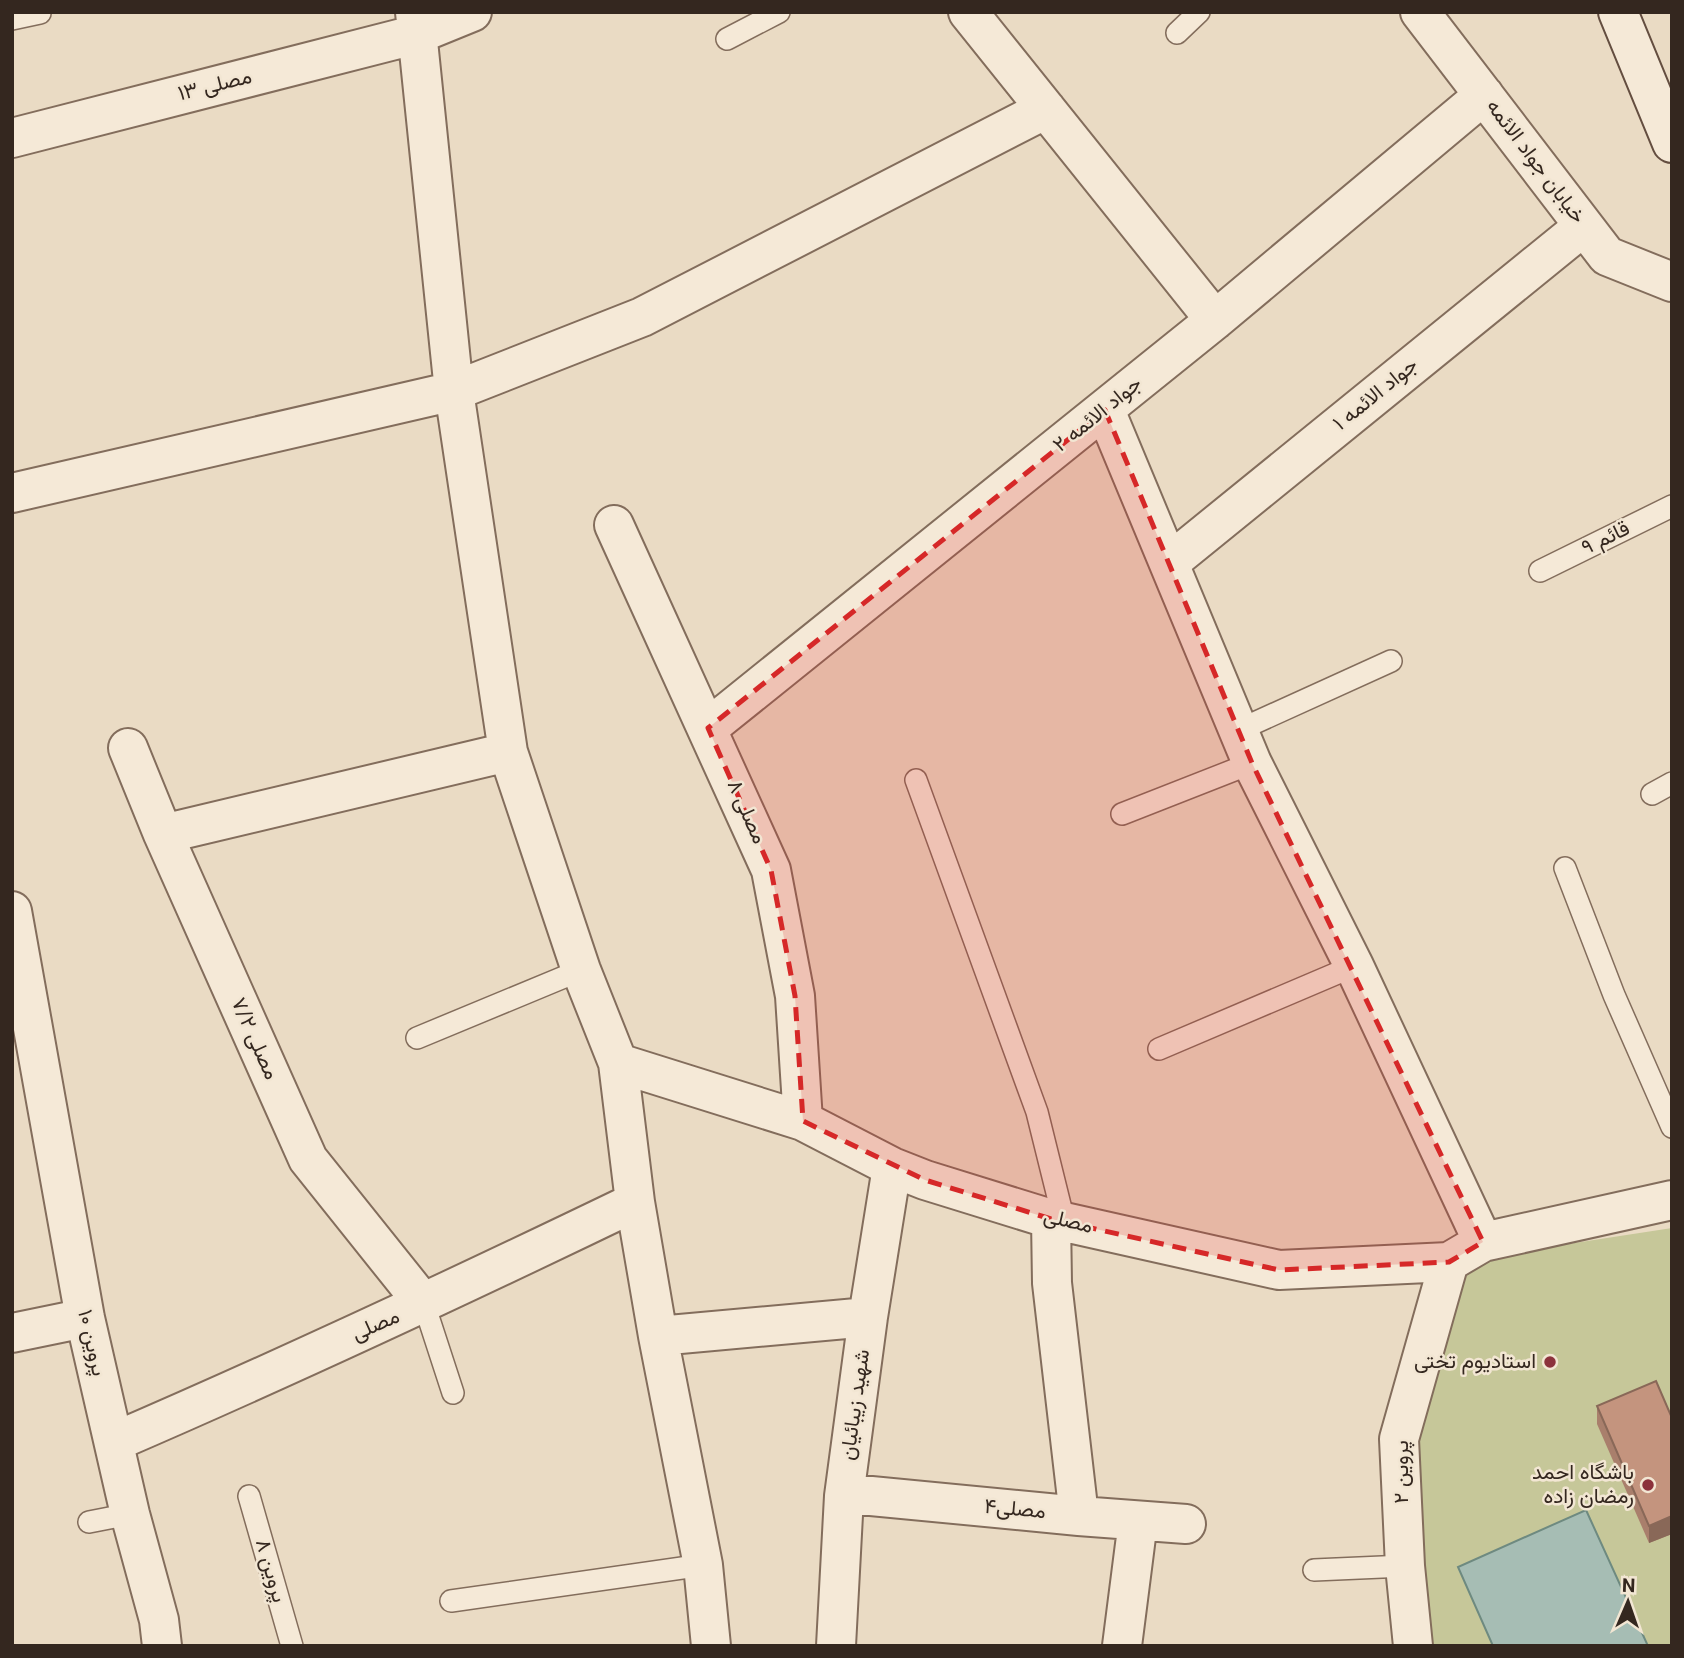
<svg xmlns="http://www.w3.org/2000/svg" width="1684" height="1658" viewBox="0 0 1684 1658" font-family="Georgia,Vazirmatn,serif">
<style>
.green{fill:#c6c799}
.water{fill:#a6bdb4;stroke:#6e8a80;stroke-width:2}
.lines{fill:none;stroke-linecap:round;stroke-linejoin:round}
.lane-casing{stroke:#836d5c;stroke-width:24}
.street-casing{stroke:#836d5c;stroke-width:42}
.secondary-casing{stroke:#644e40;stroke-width:42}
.lane{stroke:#f5e9d7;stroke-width:21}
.street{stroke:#f5e9d7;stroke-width:38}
.secondary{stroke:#f5e9d7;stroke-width:38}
.wall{fill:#a97f6c}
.shaded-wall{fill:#896858}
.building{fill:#c4947e;stroke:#896858;stroke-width:2}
.marked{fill:#d62828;fill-opacity:0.2;stroke:#d62828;stroke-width:5;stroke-dasharray:14 9;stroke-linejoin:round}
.poi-dot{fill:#8c323c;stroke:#f2e6d3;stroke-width:2.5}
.labels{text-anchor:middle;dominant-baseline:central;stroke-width:5;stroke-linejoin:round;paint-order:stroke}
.street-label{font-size:21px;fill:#34271f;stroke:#f2e6d3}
.poi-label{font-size:21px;fill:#34271f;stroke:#f2e6d3;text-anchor:end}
</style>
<rect width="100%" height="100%" fill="#eadbc4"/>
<!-- green -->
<path class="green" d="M1672 1228V1646H1421L1405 1462 1452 1262Z"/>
<!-- water -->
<path class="water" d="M1586 1510 1648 1646H1493L1458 1567Z"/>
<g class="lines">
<!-- lane casing -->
<g class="lane-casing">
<path id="lane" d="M12 19 40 13
M1177 33 1199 12
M727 39 779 12
M1540 571 1672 506
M1239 730 1391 661
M916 780 1037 1112 1064 1221
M1652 794 1672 783
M1122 814 1252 763
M1565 868 1614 995 1672 1127
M417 1038 581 970
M1159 1049 1354 966
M424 1304 453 1393
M249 1496 292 1646
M89 1522 130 1514
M1314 1570 1405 1566
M451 1601 703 1565"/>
</g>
<!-- street casing -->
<g class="street-casing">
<path id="street" d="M415 12 454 391 508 752 581 970 618 1063 635 1202 658 1336 703 1565 711 1646
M968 12 1215 320
M1420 12 1607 256 1672 282
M12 138 418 34 472 12
M1105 410 1252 763 1354 966 1483 1242
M12 493 454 391 642 317 1046 109
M614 525 771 870 795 996 803 1121
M1169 563 1584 226
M708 728 1215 320 1484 95
M128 748 163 834 308 1159 424 1304
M163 834 508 752
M12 911 85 1318 130 1514 159 1620 162 1646
M618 1063 803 1121 892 1167 925 1180 1051 1219 1279 1270 1449 1262 1483 1242 1672 1200
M1051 1219 1052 1283 1079 1516
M12 1333 85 1318
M658 1336 868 1317
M114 1442C290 1366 463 1285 635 1202
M844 1496H871L1079 1516 1186 1524
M836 1646 844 1496 868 1317 892 1167
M1122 1646 1138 1521
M1413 1646 1405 1566 1399 1439 1449 1262"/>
</g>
<!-- secondary casing -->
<g class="secondary-casing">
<path id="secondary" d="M1618 12 1672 143"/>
</g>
<!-- lane -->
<use href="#lane" class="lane"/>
<!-- street -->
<use href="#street" class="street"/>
<!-- secondary -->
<use href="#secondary" class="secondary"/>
</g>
<!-- wall -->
<path class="wall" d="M1597 1406 1672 1418V1534L1649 1543 1597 1424Z"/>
<!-- shaded-wall -->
<path class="shaded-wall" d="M1672 1516V1534L1649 1543V1526Z"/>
<!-- building -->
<path class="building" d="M1656 1381 1672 1418V1516L1649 1526 1597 1406Z"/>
<!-- marked area -->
<path class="marked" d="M1105 410 1252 763 1483 1242 1449 1262 1279 1270 1051 1219 925 1180 803 1121 795 996 771 870 708 728Z"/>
<!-- markers -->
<g class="poi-dot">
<circle cx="1550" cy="1362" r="7"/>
<circle cx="1648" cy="1485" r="7"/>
</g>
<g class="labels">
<!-- street labels -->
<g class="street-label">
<text transform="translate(215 86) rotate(-14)">مصلی ۱۳</text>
<text transform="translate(1535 162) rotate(53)">خیابان جواد الائمه</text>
<text transform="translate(1376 395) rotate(-39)">جواد الائمه ۱</text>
<text transform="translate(1098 415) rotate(-39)">جواد الائمه ۲</text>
<text transform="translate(1606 539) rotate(-26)">قائم ۹</text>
<text transform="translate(746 812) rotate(66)">مصلی ۸</text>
<text transform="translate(254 1039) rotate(66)">مصلی ۷/۲</text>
<text transform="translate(1068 1222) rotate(13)">مصلی</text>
<text transform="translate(376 1326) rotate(-24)">مصلی</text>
<text transform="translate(91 1343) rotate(77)">پروین ۱۰</text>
<text transform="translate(856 1405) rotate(-82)">شهید زیبائیان</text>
<text transform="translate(1402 1472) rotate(-90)">پروین ۲</text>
<text transform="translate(1015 1510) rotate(5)">مصلی۴</text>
<text transform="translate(270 1571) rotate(74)">پروین ۸</text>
</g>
<!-- poi labels -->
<g class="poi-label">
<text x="1536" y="1362">استادیوم تختی</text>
<text x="1634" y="1473">باشگاه احمد<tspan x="1634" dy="24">رمضان زاده</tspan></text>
</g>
</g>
<!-- border -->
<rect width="1684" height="1658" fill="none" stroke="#34271f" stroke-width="28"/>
<!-- north arrow -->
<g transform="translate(1628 1602) rotate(2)" stroke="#f2e6d3" stroke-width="5" paint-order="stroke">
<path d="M0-5L12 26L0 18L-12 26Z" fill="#34271f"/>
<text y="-10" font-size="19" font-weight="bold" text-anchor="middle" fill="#34271f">N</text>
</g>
</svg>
